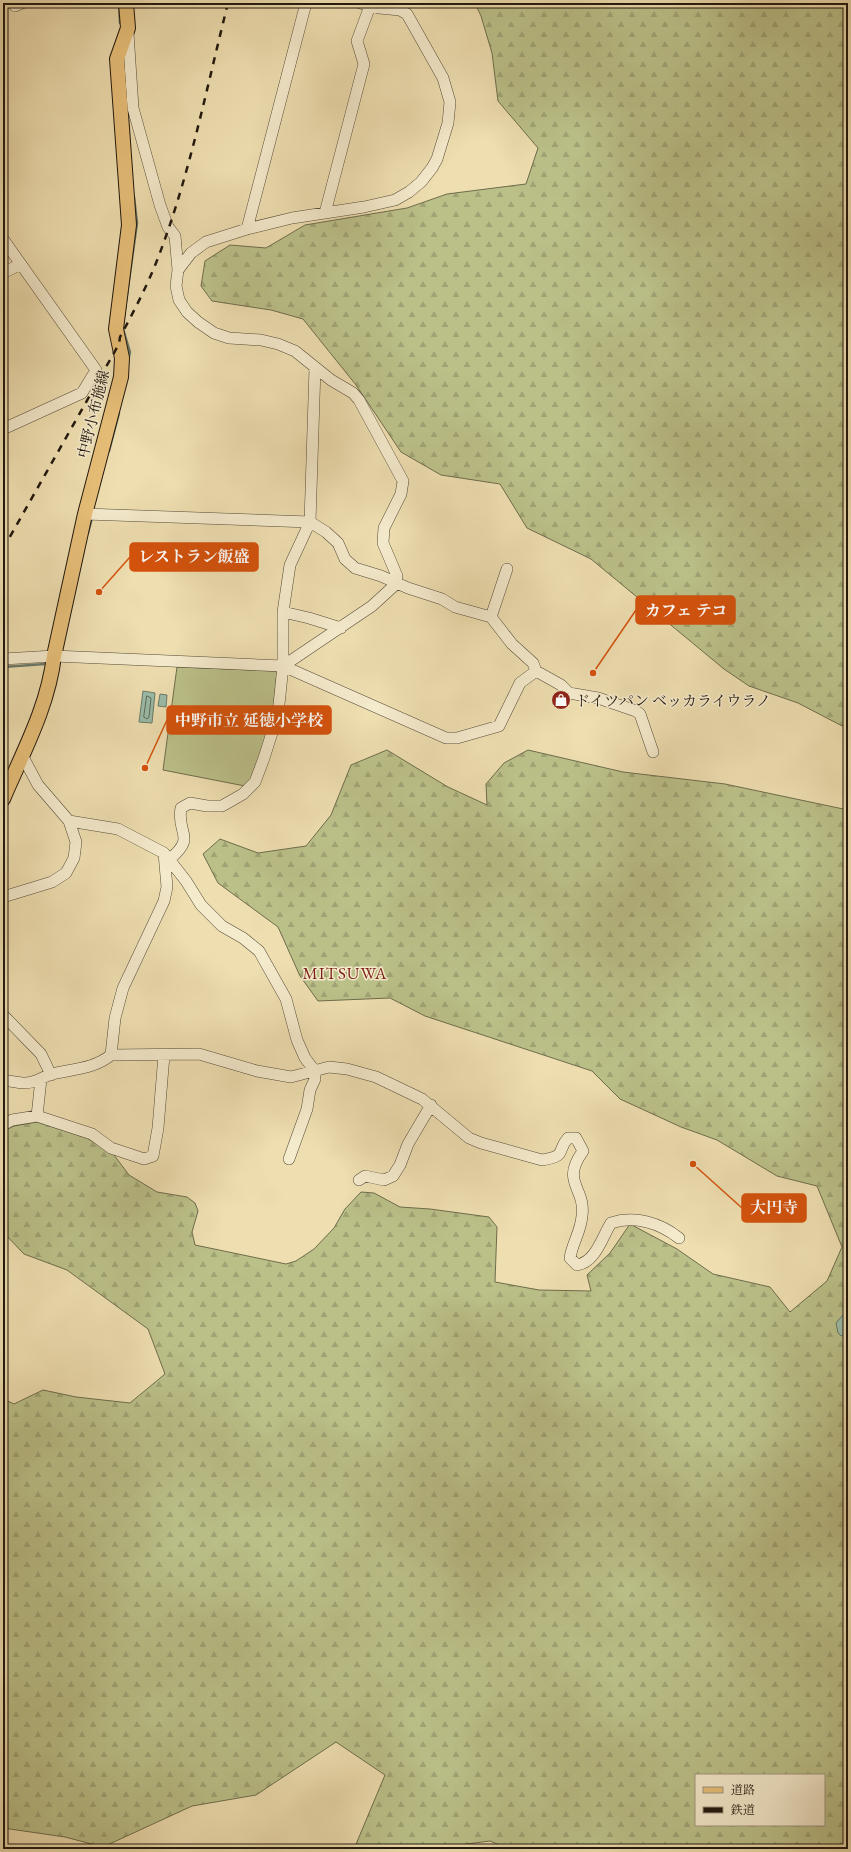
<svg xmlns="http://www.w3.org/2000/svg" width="851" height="1852" viewBox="0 0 851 1852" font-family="'EB Garamond','Noto Serif JP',serif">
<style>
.forest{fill:url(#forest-firs);stroke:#6e6c4c;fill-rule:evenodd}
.pitch{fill:#bbc089;stroke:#6e6c4c}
.water{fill:#9abca8;stroke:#6a7a6b}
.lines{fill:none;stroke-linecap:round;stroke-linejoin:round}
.shore{stroke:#5e6a5c;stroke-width:1}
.stream{stroke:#6a7a6b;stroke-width:2.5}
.minor-casing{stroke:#544a37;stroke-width:12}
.major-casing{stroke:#21180f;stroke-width:16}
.minor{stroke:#f4eacc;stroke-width:11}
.major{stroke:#e7bf78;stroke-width:14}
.rail{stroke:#21180f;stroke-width:2.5;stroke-dasharray:7 7;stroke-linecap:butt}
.labels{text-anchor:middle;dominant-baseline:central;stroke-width:3;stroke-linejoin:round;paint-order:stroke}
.street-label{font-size:15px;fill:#21180f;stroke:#f4eacc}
.poi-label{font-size:15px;fill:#21180f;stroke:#f4eacc;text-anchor:start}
.quarter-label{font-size:17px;letter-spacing:1px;fill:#7a1f14;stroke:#f4eacc}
.leader{fill:none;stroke:#d4520c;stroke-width:1.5}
.callout-dot{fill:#d4520c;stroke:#f4eacc;stroke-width:1.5}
.callout{fill:#d4520c;stroke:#d4520c;stroke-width:1.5}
.callout-label{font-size:16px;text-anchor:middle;font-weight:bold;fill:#fff}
</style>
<defs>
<pattern id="forest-firs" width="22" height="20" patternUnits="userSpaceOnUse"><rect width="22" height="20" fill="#bbc089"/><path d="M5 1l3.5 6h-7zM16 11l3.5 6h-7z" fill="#a0a475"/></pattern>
</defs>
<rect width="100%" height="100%" fill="#eedeb0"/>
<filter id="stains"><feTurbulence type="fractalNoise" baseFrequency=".005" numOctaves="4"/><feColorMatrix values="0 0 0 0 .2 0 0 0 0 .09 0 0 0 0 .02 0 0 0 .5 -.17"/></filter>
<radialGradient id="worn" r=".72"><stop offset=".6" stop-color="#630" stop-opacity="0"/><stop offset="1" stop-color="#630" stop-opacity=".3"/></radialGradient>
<!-- forest -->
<path class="forest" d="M475 3H848V729L798 703 749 686 724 669 591 559 527 528 500 484 441 475 401 452 356 385 303 319 271 310 212 301 201 286 205 261 230 245 266 248 305 225 407 208 447 194 526 184 538 148 498 101 492 53 481 16Z
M387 750 448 787 487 805 486 784 504 763 528 750 623 772 725 784 848 810V1849H509L490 1841 429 1849H354L385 1775 336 1742 256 1795 192 1806 103 1847 65 1837 3 1828V1399L14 1404 43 1390 76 1397 130 1403 165 1374 148 1329 67 1270 24 1254 3 1232V1131L14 1126 37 1122 87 1138 114 1155 129 1175 157 1192 187 1197 195 1203 198 1211 192 1232 195 1245 286 1264 296 1261 314 1249 334 1228 345 1209 361 1192 374 1193 400 1207 430 1209 489 1217 497 1227 495 1282 539 1290 591 1291 587 1275 610 1253 630 1224 677 1249 713 1274 770 1287 790 1312 827 1281 842 1247 817 1186 777 1176 717 1140 681 1127 620 1099 592 1071 425 1016 390 998 318 1001 300 976 278 927 218 883 203 854 220 839 258 853 306 846 331 815 351 765ZM696 1775H824V1825H696Z"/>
<!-- pitch -->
<path class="pitch" d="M177 667 277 671 273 713 252 779 245 786 163 770Z"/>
<!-- water -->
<path class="water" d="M143 691 155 693 152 723 139 722Z
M160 694 167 695 166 707 158 706Z
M848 1309V1333L841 1336 838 1333 836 1323Z"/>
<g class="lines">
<!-- shore -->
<path class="shore" d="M147 696 151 698 149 717 147 719 144 717Z"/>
<!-- stream -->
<path class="stream" d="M119 3 120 23
M123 323 137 223 134 197
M123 329 130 352 128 361
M109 451 119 413
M88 533 92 518
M3 667 45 664"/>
<!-- minor casing -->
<g class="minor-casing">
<path id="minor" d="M14 3 15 6 22 3
M128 33 133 108 160 205 168 227 175 236 178 270 176 286 179 300 187 312 198 322 214 333 229 338 261 340 278 344 295 351 331 380 353 393 359 400 403 481 401 494 384 528 383 543 397 576 396 584 372 606 283 666
M325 213 364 64 357 41 370 6
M247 229 306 3
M3 239 96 370 82 393 3 429
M178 270 191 253 206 242 247 229 292 218 364 207 395 200 409 192 421 182 432 168 437 159 448 123 450 102 443 78 407 14 400 10 379 8 360 3
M3 273 21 264
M85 514 310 522 326 532 338 543 345 559 355 568 381 576 408 588 442 599 455 607 491 617 512 644 533 663 536 671 561 685 569 693 598 698 636 711 640 714 653 752
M283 612 309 618 341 628
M491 617 507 569
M3 659 54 656 283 666 446 738H457L499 726 520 683 536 671
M69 821 118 829 164 853 186 881 201 905 222 926 243 938 259 951 286 999 297 1040 305 1058 314 1070 315 1079 310 1090 307 1109 289 1159
M170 859C197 836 176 834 181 808L190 803 207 806H222L243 794 255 782 264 758 278 714 283 666V612L290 565 310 522 315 368
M3 897 52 882 66 873 74 858 76 842 69 821 38 785 22 755
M3 1015 41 1054 51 1075
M111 1055 115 1018 123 988 164 901 167 887 164 853
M3 1080C10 1081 18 1083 25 1083 35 1083 42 1077 52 1074 72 1069 94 1069 111 1055L199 1054 257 1071 291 1077 329 1067 347 1069 376 1077 422 1099 469 1138 481 1143 542 1160C568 1156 556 1151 568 1138H576L583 1151C560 1183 586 1187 582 1216 581 1231 572 1244 570 1258L577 1265C596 1262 602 1237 611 1223 635 1215 660 1223 679 1238
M37 1116 92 1134 111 1148 144 1159 153 1156 158 1128 164 1055
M3 1125 12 1120 37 1116 41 1079
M359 1180 365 1176 384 1180 393 1176 400 1165 408 1144 431 1105"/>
</g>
<!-- major casing -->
<g class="major-casing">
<path id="major" d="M3 799C23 752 48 707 54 656L85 514 121 377 122 358 116 329 129 225 117 59 128 28 126 3"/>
</g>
<!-- minor -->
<use href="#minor" class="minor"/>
<!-- major -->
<use href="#major" class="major"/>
<!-- rail -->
<path class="rail" d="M3 549 119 344 120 337C133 313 146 288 156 263 189 179 206 90 228 3"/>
</g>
<!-- icons -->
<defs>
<g id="shop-disc" transform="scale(1)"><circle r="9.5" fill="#8f2418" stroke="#f4eacc"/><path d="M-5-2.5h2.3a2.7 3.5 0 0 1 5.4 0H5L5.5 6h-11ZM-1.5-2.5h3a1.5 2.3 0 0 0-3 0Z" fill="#fff"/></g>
</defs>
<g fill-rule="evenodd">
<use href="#shop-disc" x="561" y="700"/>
</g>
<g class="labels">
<!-- street labels -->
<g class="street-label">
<text transform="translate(93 414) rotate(-76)">中野小布施線</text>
</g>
<!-- poi labels -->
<g class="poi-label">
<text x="575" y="700">ドイツパン ベッカライウラノ</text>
</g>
<!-- quarter labels -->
<g class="quarter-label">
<text x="345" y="973">MITSUWA</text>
</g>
</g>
<!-- callouts -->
<path class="leader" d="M99 592L130 557M593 673L636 610M145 768L167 720M693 1164L742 1208"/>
<g class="callout-dot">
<circle cx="99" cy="592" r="4"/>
<circle cx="593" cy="673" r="4"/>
<circle cx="145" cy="768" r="4"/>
<circle cx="693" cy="1164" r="4"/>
</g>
<g class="callout">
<rect x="130" y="543" width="128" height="28" rx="4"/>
<rect x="636" y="596" width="99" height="28" rx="4"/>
<rect x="167" y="706" width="164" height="28" rx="4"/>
<rect x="742" y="1194" width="64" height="28" rx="4"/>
</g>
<g class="callout-label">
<text x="194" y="562">レストラン飯盛</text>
<text x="686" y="616">カフェ テコ</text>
<text x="249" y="726">中野市立 延徳小学校</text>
<text x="774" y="1213">大円寺</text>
</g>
<!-- margin -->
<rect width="851" height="1852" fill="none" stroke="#eedeb0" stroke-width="16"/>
<rect x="4" y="4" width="843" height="1844" fill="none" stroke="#21180f" stroke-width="2"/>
<rect x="8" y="8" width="835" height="1836" fill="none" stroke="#21180f"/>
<!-- legend -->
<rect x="695" y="1774" width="130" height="52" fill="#f4eacc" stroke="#a09680"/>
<rect x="703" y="1787" width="20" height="6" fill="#e7bf78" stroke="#a09680"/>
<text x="731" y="1794" font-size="12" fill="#21180f">道路</text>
<rect x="703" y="1807" width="20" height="6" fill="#21180f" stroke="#a09680"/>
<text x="731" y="1814" font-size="12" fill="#21180f">鉄道</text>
<rect width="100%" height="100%" filter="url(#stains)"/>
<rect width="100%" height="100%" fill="url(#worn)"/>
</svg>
